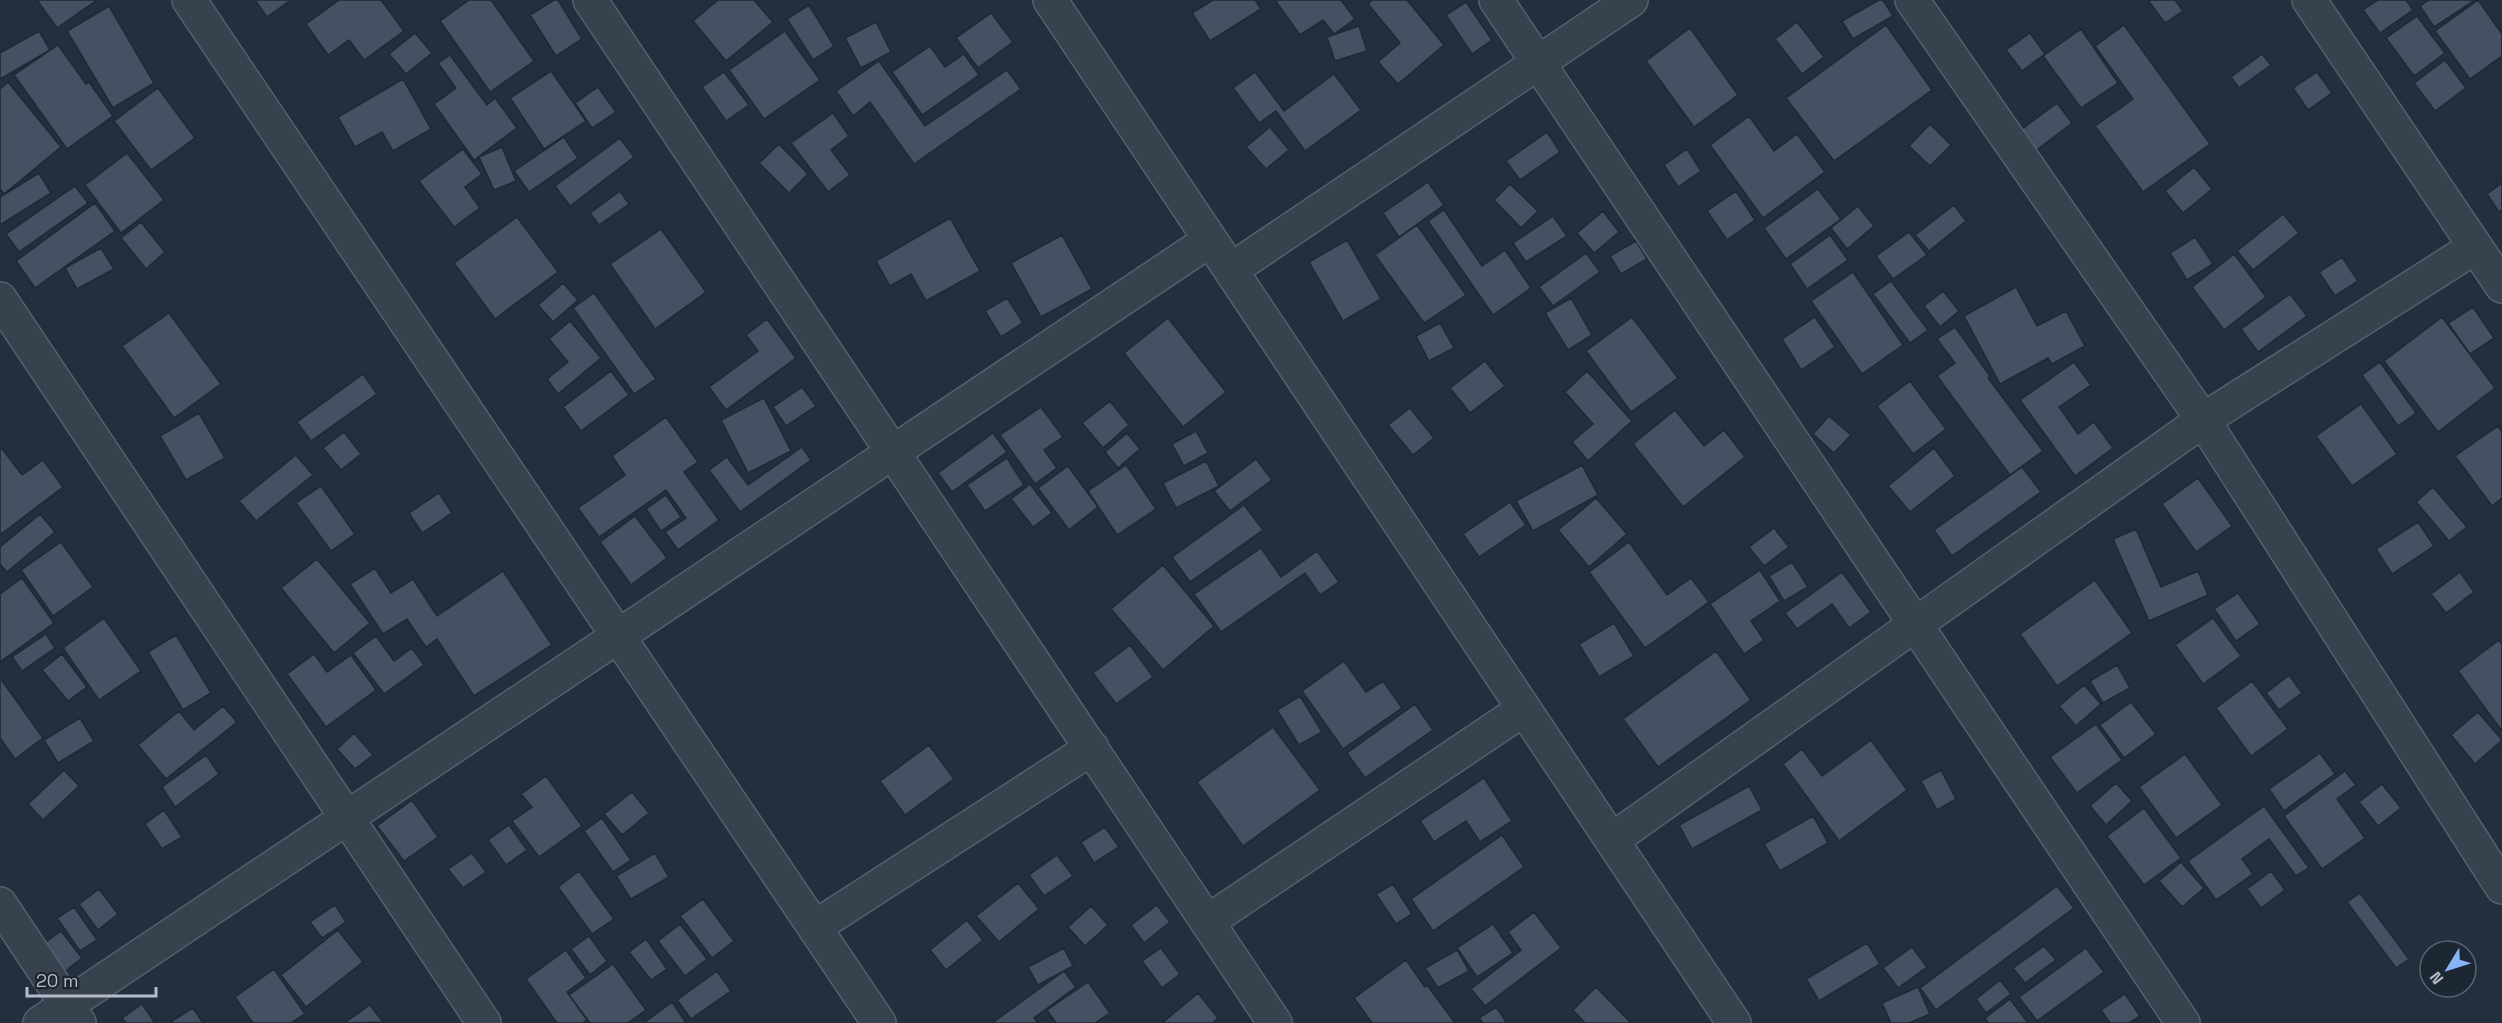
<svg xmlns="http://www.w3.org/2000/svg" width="2502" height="1023" viewBox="0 0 2502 1023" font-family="'Space Grotesk',sans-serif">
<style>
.building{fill:#455162;stroke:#1f2835;stroke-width:1.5}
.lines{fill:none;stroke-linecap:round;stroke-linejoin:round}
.minor-casing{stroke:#565f6c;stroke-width:36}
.minor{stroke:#38414e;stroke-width:33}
</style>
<rect width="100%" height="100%" fill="#242f3e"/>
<!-- building -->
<path class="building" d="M37 0H97L57 28Z
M255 0H291L267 17Z
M339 0H381L404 31 364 60 349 40 328 55 306 24Z
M469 0H491L534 61 490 92 440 21Z
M554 0H558L582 39 556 56 530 15Z
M718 0H754L773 22 726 61 693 21Z
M1213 0H1255L1261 9 1210 41 1192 13Z
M1275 0H1341L1355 19 1334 34 1323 20 1300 35Z
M1372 0H1407L1444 45 1398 84 1378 62 1400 43 1368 4Z
M1879 0H1883L1893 16 1853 39 1842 21Z
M2148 0H2175L2183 11 2165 23Z
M2378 0H2406L2413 10 2380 33 2363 10Z
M2429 0H2475L2434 27 2420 6Z
M2478 0 2502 34V56L2470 79 2435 31Z
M1466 2 1492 40 1472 54 1446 15Z
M809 5 834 46 813 60 787 19Z
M109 6 154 83 113 108 67 31Z
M991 13 1013 42 978 68 956 38Z
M2417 16 2445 53 2414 76 2386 38Z
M876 22 891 52 861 68 845 38Z
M1797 22 1824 57 1802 74 1775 39Z
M1886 25 1932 90 1834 161 1786 98Z
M2124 25 2210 144 2143 192 2095 126 2133 99 2095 46Z
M1359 26 1367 51 1335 61 1327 37Z
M1690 28 1738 95 1694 127 1646 61Z
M2081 29 2118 83 2081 108 2043 56Z
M39 31 50 50 0 79V53Z
M785 31 820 80 764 119 729 70Z
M415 33 432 53 406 74 389 54Z
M2030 33 2045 54 2022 71 2006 50Z
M58 45 86 84 89 82 113 116 67 149 14 75Z
M930 46 945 67 964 54 979 75 922 115 892 72Z
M2262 54 2271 65 2239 88 2231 77Z
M450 55 487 105 495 98 517 128 474 160 434 104 456 88 438 63Z
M2445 60 2466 88 2435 111 2414 83Z
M879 61 925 126 1007 70 1021 89 914 164 870 102 853 116 836 91Z
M551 71 586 121 544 149 510 98Z
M724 72 749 105 726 121 702 87Z
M1255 72 1284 111 1334 74 1361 110 1305 151 1276 111 1259 123 1233 88Z
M2317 72 2332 93 2308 110 2293 88Z
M403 79 431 129 393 151 382 132 355 147 338 117Z
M8 82 61 147 4 194 0 189V89Z
M598 87 616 112 592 128 575 103Z
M158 88 195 138 151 170 114 121Z
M2057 103 2072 123 2034 152 2018 132Z
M833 113 849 136 831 150 850 175 828 192 791 143Z
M1749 116 1774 151 1797 134 1825 172 1763 218 1710 145Z
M1930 124 1951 145 1930 166 1909 146Z
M1270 127 1289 150 1266 169 1246 147Z
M1547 132 1560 152 1520 180 1506 161Z
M564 137 578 158 529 192 514 171Z
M620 138 634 157 570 206 555 186Z
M779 144 808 174 789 193 759 163Z
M502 147 516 181 494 190 479 157Z
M463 149 482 174 465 187 480 208 454 227 419 181Z
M1687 149 1701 171 1678 187 1664 165Z
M127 153 164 200 121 233 85 185Z
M2194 167 2212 189 2183 213 2165 191Z
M39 173 51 193 0 225V197Z
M1428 182 1444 205 1399 237 1383 213Z
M2502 183V210L2499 212 2487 194Z
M1510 184 1538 211 1521 228 1494 200Z
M75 186 88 203 19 252 6 234Z
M1818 189 1841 219 1786 259 1764 228Z
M620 191 629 204 599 225 590 213Z
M1736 191 1755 220 1727 240 1707 211Z
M95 203 115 231 35 288 16 261Z
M1954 205 1966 221 1929 251 1915 235Z
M1858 206 1874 226 1847 249 1831 228Z
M1444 210 1482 266 1505 250 1531 288 1493 315 1428 221Z
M1603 211 1619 232 1594 253 1577 233Z
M2283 214 2299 233 2253 270 2237 251Z
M1553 216 1567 236 1526 262 1513 243Z
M517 217 558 272 495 319 454 263Z
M950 218 980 271 926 301 911 274 890 286 876 261Z
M141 222 165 252 146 269 121 238Z
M1417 225 1466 295 1424 323 1375 255Z
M661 229 706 292 655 329 610 264Z
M1909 232 1927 255 1893 279 1876 256Z
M1062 235 1092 289 1041 317 1011 263Z
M1830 235 1848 260 1807 289 1790 264Z
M2195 237 2213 264 2187 280 2170 253Z
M1347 240 1381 299 1343 321 1309 262Z
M1636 241 1647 259 1621 274 1610 256Z
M101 248 114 269 77 289 65 268Z
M1586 253 1600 272 1553 306 1539 287Z
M2234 254 2266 297 2224 330 2192 287Z
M2342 257 2358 281 2335 296 2319 272Z
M1853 272 1903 345 1862 374 1811 301Z
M1891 281 1928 330 1910 343 1873 294Z
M563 283 578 300 553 322 538 305Z
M2016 287 2037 326 2066 311 2085 346 2052 364 2048 358 2000 384 1964 316Z
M1943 291 1959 311 1940 327 1924 306Z
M594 293 656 379 634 394 573 308Z
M2290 294 2307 316 2258 352 2241 329Z
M1007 298 1023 323 1001 337 985 311Z
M1571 298 1592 335 1568 350 1545 313Z
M2473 307 2494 338 2470 354 2448 323Z
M169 313 221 384 174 418 122 346Z
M1632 317 1678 378 1631 412 1586 351Z
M1815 317 1835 347 1801 370 1782 339Z
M2442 317 2495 388 2438 432 2384 361Z
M1168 318 1226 392 1183 427 1124 353Z
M767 319 796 358 726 410 709 387 758 351 746 335Z
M570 321 601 358 558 394 547 379 568 362 549 339Z
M1440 323 1454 348 1429 361 1416 336Z
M1955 327 1990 376 1988 378 2043 451 2010 475 1937 376 1955 363 1937 339Z
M1485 361 1505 386 1470 413 1450 388Z
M2074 362 2091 385 2059 407 2078 434 2094 422 2113 448 2075 476 2020 400Z
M2380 362 2416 413 2398 426 2362 375Z
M611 371 629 395 581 431 563 407Z
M1587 371 1632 421 1588 461 1572 442 1593 424 1565 392Z
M363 374 377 394 311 441 297 422Z
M1910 381 1946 429 1913 454 1877 406Z
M802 387 816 406 786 426 773 407Z
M764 398 791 451 748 473 721 420Z
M1110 401 1129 425 1103 448 1082 423Z
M2361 404 2397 454 2352 486 2316 436Z
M1041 407 1063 437 1044 450 1057 468 1035 484 1000 435Z
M1410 408 1434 438 1413 455 1388 425Z
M1675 410 1704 446 1724 430 1745 457 1683 507 1633 444Z
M199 413 225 458 186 480 160 436Z
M1829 416 1851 435 1834 453 1813 434Z
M666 417 698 462 684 472 719 520 678 550 665 532 686 518 666 490 599 537 578 508 625 475 612 456Z
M2498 426 2502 432V498L2492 506 2455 456Z
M1196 431 1208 453 1184 466 1172 444Z
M344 432 361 454 341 470 323 448Z
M993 433 1007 452 952 492 938 473Z
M1127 433 1140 449 1118 468 1105 452Z
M0 446 22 475 43 460 63 487 0 535Z
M802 447 811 460 740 512 709 470 727 457 748 485Z
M1934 448 1955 476 1910 512 1888 486Z
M296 455 313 475 256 521 239 501Z
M1007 458 1024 485 985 511 967 485Z
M1256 459 1272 480 1230 511 1214 491Z
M1206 461 1219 486 1176 508 1163 483Z
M1126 465 1156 509 1117 535 1088 491Z
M1582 465 1598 495 1533 531 1516 501Z
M1068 466 1098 507 1069 530 1038 488Z
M2022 467 2041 492 1952 556 1934 530Z
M2198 478 2232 526 2196 552 2162 504Z
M1030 484 1052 513 1033 527 1011 499Z
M321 486 355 534 331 551 296 503Z
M2433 487 2467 527 2449 541 2416 502Z
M439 493 452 513 422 533 409 513Z
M666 495 681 517 661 531 646 509Z
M1596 498 1627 534 1589 567 1558 530Z
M1510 502 1526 525 1479 557 1463 534Z
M1244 505 1263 530 1190 582 1172 557Z
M40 514 55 532 7 572 0 564V547Z
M635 516 667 558 631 585 600 542Z
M2418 522 2434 546 2392 574 2376 549Z
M1774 528 1789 547 1764 566 1749 547Z
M2136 529 2161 587 2198 571 2208 595 2149 621 2113 539Z
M61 542 93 587 53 616 21 570Z
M1629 542 1667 595 1691 578 1709 602 1645 648 1589 572Z
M1261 548 1281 577 1317 551 1339 582 1320 595 1305 573 1221 632 1194 594Z
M317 559 370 623 334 653 281 588Z
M1792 562 1808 587 1784 601 1769 576Z
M1163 565 1214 626 1163 670 1111 609Z
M375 568 391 593 413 579 437 616 503 571 552 645 474 696 437 639 426 647 407 619 383 634 350 584Z
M1760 570 1780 601 1751 621 1764 640 1744 654 1710 604Z
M1842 572 1871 612 1849 628 1832 604 1797 629 1785 613Z
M2460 572 2474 592 2446 613 2431 594Z
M22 578 54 623 0 662V594Z
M2095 580 2132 633 2057 686 2020 634Z
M2238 593 2260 624 2236 641 2214 609Z
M104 618 141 671 99 700 63 648Z
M2213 618 2241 656 2203 684 2175 645Z
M1614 623 1634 656 1599 677 1579 644Z
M46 634 55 648 22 671 12 657Z
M176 635 211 693 183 710 148 652Z
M376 636 394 661 412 648 424 665 384 694 353 653Z
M2499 640 2502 644V731L2458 671Z
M1130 645 1153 677 1116 704 1093 673Z
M1716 651 1751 700 1658 767 1623 719Z
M62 654 87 687 68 701 42 670Z
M314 654 327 672 351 655 376 690 326 727 287 674Z
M1344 661 1366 692 1383 681 1402 708 1343 749 1302 691Z
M2117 665 2130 688 2103 703 2090 681Z
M2289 675 2302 693 2279 710 2266 693Z
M0 678 43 738 15 759 0 738Z
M2252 681 2288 729 2251 756 2216 708Z
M2084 685 2101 704 2076 726 2059 706Z
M1300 696 1322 732 1299 745 1277 710Z
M2131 702 2156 734 2124 758 2100 725Z
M1415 704 1433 730 1365 778 1347 753Z
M223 706 237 722 166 779 138 745 179 711 194 730Z
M2478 712 2502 740 2475 764 2451 735Z
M80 718 94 741 58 763 44 740Z
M2096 724 2122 760 2077 793 2050 757Z
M1273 727 1320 790 1243 846 1197 782Z
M354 733 373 755 355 769 337 749Z
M1871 740 1907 790 1839 841 1783 764 1802 749 1822 776Z
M929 745 954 779 905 815 880 781Z
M2320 753 2335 774 2284 811 2269 789Z
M2185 754 2222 805 2176 838 2139 787Z
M206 755 219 774 175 807 162 787Z
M64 770 79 786 43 820 28 804Z
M1941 770 1956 799 1937 810 1921 781Z
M2345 771 2356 785 2337 799 2365 838 2322 869 2284 816Z
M546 776 582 826 539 857 512 821 532 807 521 794Z
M1484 778 1512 821 1480 842 1466 821 1434 842 1420 821Z
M2116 783 2132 801 2106 825 2090 806Z
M2382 784 2401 808 2378 826 2359 802Z
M1749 786 1762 810 1692 849 1679 825Z
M632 792 649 813 622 835 604 814Z
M412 800 438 837 404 861 377 826Z
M2264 806 2309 868 2296 876 2269 839 2242 859 2253 874 2216 900 2188 861Z
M2144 808 2181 858 2144 885 2107 836Z
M164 810 182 837 162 849 145 824Z
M1813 816 1828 843 1780 871 1764 844Z
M602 818 631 860 613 872 584 831Z
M509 825 527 850 506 865 488 840Z
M1105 827 1119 847 1094 863 1081 842Z
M1502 835 1524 867 1433 931 1411 899Z
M472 853 486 872 463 888 448 869Z
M655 853 669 877 631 899 616 876Z
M1057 855 1073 876 1044 896 1029 875Z
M2181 862 2204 888 2182 907 2159 881Z
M579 871 614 919 592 934 558 887Z
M2271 871 2285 890 2261 908 2247 889Z
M1018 883 1039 909 999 942 976 916Z
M1393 884 1412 914 1396 924 1376 894Z
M2057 886 2074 908 1936 1010 1920 988Z
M99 889 118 914 98 930 79 904Z
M2360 893 2409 959 2396 968 2347 902Z
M703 899 734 941 712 958 680 916Z
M335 905 346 922 322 938 310 922Z
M1157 905 1170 922 1144 943 1131 925Z
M1091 906 1108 925 1085 946 1068 927Z
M74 907 97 940 80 951 57 918Z
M1534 912 1561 948 1485 1006 1471 989 1521 950 1508 932Z
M967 920 983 940 946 970 930 950Z
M680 924 707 959 685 976 658 941Z
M1493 924 1513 953 1477 977 1457 948Z
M338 930 363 962 306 1007 281 975Z
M61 931 82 958 64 972 43 944Z
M589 936 607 961 590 975 571 949Z
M646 939 667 969 651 980 629 952Z
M1867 943 1880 964 1819 1001 1806 979Z
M2044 946 2056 960 2025 983 2013 968Z
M1912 947 1927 967 1898 988 1883 968Z
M1064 948 1073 966 1038 985 1028 967Z
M1161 948 1180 974 1162 988 1142 961Z
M2086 948 2104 972 2037 1021 2019 997Z
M566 950 586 978 567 992 587 1020 583 1023H557L526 979Z
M1457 950 1469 971 1438 988 1425 968Z
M1406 960 1425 987 1427 985 1455 1023H1372L1354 998Z
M613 964 646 1010 628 1023H590L569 995Z
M274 969 305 1014 291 1023H253L235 997Z
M717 971 731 991 691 1019 677 1000Z
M1064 971 1076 987 1034 1018 1038 1023H992Z
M2000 980 2011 994 1986 1013 1976 999Z
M1088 982 1110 1013 1095 1023H1056L1047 1010Z
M1596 987 1631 1023H1585L1573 1010Z
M1918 987 1930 1014 1909 1023H1891L1882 1003Z
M1198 993 1218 1018 1213 1023H1162Z
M2125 994 2140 1016 2129 1023H2110L2101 1010Z
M2010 999 2028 1023H1988L1985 1018Z
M672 1002 686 1023H646L645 1022Z
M142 1004 155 1023H126L122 1018Z
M370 1005 383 1022 344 1023Z
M1496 1007 1507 1023H1483L1479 1018Z
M193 1008 203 1023H173L172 1021Z"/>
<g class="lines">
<!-- minor casing -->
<g class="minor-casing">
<path id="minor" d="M189 0 879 1023
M590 0 1275 1023
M1050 0 1734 1023
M1496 0 2183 1023
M1912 0 2203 420 2502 887
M2309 0 2502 286
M1231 270 1631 0
M0 299 484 1023
M1612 840 2203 420 2475 247
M0 904 79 1023
M1207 922 1524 709
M815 927 1092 748
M40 1023 1210 240"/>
</g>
<!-- minor -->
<use href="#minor" class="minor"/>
</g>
<!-- north arrow -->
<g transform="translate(2448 969) rotate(232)"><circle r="28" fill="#1d2633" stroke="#59626f" stroke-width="1.5"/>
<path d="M0-4.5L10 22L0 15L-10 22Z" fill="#8ab4f8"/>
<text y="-9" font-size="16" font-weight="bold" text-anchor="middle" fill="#b4bcc9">N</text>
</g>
<!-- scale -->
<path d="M27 987v9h129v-9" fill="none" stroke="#b4bcc9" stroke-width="3"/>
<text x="36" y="987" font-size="18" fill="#b4bcc9" stroke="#1d2633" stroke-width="4.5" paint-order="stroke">20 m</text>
</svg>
